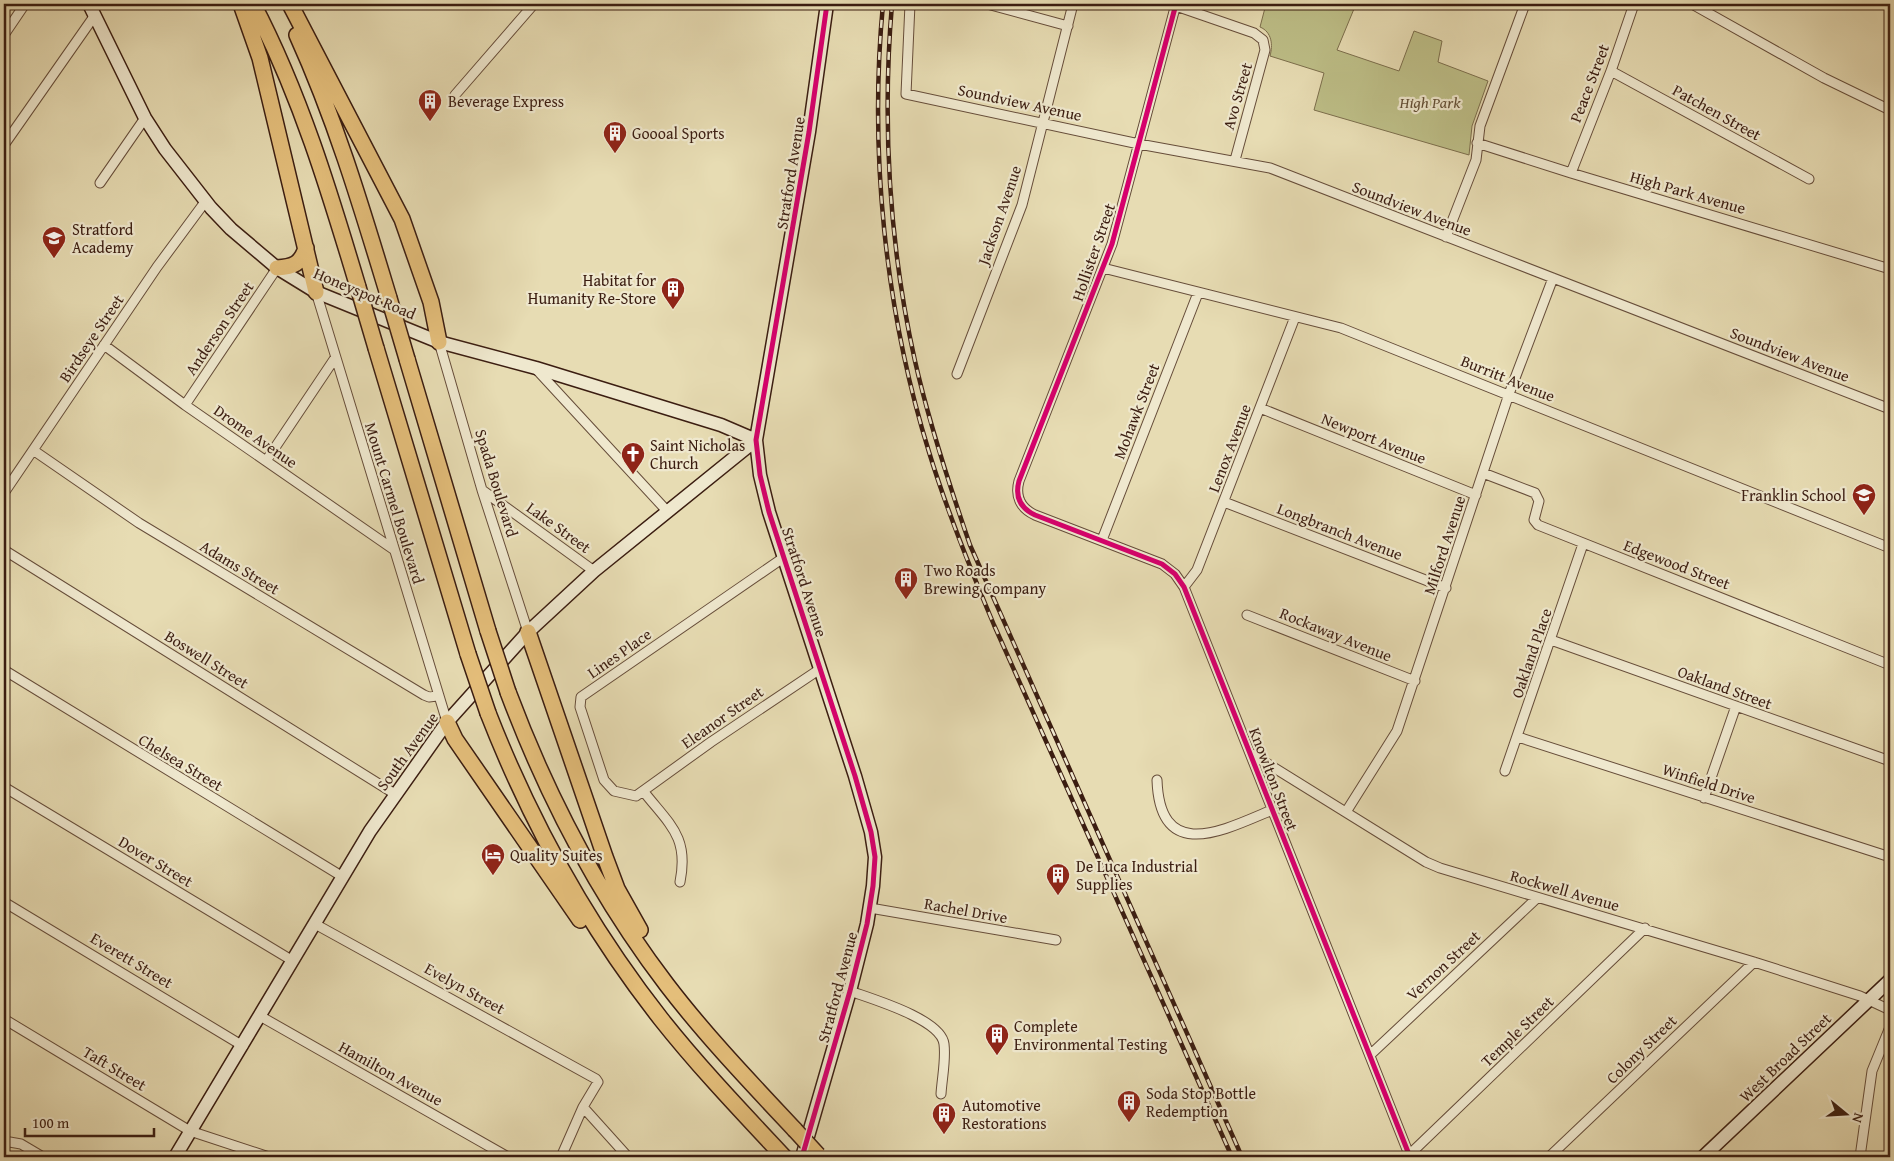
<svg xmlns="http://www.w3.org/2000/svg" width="1894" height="1161" viewBox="0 0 1894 1161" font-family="'Gentium Book Plus',serif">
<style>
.green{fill:#bdbe87;stroke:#7c6e4c}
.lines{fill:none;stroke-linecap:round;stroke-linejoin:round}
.minor-casing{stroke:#664d3a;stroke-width:11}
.secondary-casing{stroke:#3b1d11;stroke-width:15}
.motorway-casing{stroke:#3b1d11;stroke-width:18}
.minor{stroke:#efe8ce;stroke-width:9}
.secondary{stroke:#efe8ce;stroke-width:12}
.motorway{stroke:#e4be7a;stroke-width:15}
.rail-casing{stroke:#3b1d11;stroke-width:4.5}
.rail{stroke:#efe8ce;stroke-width:2.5;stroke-dasharray:8;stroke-linecap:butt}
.motorway-bridge-casing{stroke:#3b1d11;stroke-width:18;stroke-linecap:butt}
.motorway-bridge{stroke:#e4be7a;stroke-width:15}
.cycleway-casing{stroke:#efe8ce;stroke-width:8}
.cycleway{stroke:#d6006c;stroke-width:5}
.labels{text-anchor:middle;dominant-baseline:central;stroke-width:4.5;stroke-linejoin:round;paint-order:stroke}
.street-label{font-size:16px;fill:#3b1d11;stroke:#efe8ce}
.poi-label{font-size:16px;fill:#3b1d11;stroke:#efe8ce;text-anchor:start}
.park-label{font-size:16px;font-style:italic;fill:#624d34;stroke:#efe8ce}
</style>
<rect width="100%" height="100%" fill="#e7dcb3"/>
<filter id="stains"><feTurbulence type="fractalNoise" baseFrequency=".004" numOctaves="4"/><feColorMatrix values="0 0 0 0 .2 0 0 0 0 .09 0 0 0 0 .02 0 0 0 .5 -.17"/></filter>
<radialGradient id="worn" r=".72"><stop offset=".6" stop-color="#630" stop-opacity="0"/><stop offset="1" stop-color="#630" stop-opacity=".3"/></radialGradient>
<!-- green -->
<path class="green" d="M1266 4H1356L1337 50 1399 71 1414 31 1442 41 1438 62 1488 81 1472 126 1469 155 1314 110 1324 73 1270 56C1273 45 1272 32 1260 27Z"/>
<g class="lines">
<!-- minor casing -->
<g class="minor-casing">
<path id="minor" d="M910 4 906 94 1139 144 1270 168 1890 409
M987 4 1068 26
M1176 4 1112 244 1019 481C1015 496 1020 508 1035 515L1162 564 1175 574 1184 587 1410 1157
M1692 4 1824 78 1890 110
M1176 6 1254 33 1263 40 1265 50 1235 160
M4 35 25 4
M1611 71 1809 179
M455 95 534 4
M1477 143 1571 173 1890 269
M4 145 95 15
M1571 173 1611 71 1634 4
M100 183 145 118
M1446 237 1476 160 1480 126 1525 4
M1103 268 1341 328 1890 548
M316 292 447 722
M439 342 482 490 528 632
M104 345 185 405 393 549
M537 370 667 511
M957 374 1022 205 1073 4
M185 405 277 268
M1260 408 1476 495
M33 450 139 523 424 695 429 697 437 696
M266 461 335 358
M1483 473 1535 493 1539 501 1534 520 1538 525 1890 665
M482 490 594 571
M4 493 157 267 205 202
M1224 502 1446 588
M1102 540 1198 293
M4 550 395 794
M783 558 581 697 580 707 604 780 614 791 636 796 711 742 820 669
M1184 587 1197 570 1295 317
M1247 615 1415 681
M1551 640 1890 761
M4 670 343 877
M1518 737 1890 857
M1252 754 1426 862 1440 868 1754 962 1860 996 1890 1010
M1505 771 1583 544
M1157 780C1160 864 1224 830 1272 810
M4 787 293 961
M644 792C670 825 689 837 680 882
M1704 798 1736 706
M1346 812 1397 731 1509 394 1553 278
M4 902 243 1046
M870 908 1056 940
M315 924 596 1079 598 1082 583 1107 561 1157
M850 991C872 999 941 1019 944 1044 946 1060 942 1078 941 1094
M260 1016 508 1157
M4 1019 190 1131 269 1157
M1370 1055 1537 898
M583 1107 628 1157
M4 1141 21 1144 43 1157
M1409 1155 1645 928
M1549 1157 1754 962
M1860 1157 1872 1071 1890 1027"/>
</g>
<!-- secondary casing -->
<g class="secondary-casing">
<path id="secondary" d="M89 4 145 118 165 149 211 208 231 229 277 268 316 292 439 342 536 368 721 425 756 440 594 571 528 632 447 722 370 831 175 1157
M802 1157 850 991 867 924 873 886 875 857 871 832 855 776 769 512 760 475 756 440 809 132 827 4
M1703 1157 1890 980"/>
</g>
<!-- motorway casing -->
<g class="motorway-casing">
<path id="motorway" d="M241 4 260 58 316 292
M253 4C300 94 329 190 358 287
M290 4 402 219 431 302 439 342
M297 35C336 121 362 209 389 298
M277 268C293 267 301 264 306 248
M376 348 468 654
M407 359 488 631
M528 632 605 857 617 889 640 930
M508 692C547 796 599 896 667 985 706 1036 751 1083 795 1130
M488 713C531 823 588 926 661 1019 699 1067 742 1112 784 1157
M447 722 455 739 580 920"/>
</g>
<!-- minor -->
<use href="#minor" class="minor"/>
<!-- secondary -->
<use href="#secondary" class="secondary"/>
<!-- motorway -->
<use href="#motorway" class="motorway"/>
<!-- rail casing -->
<g class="rail-casing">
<path id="rail" d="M883 4C869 152 885 310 929 452 947 511 970 568 994 625L1232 1157
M892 4C882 121 889 245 915 361 929 423 949 484 970 545L1242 1157"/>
</g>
<!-- rail -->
<use href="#rail" class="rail"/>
<!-- motorway-bridge casing -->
<g class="motorway-bridge-casing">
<path id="motorway-bridge" d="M358 287 376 348
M389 298 407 359
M488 631 508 692
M468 654 488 713
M795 1130 818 1155"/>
</g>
<!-- motorway-bridge -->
<use href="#motorway-bridge" class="motorway-bridge"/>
<!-- cycleway casing -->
<g class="cycleway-casing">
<path id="cycleway" d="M1176 4 1112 244 1019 481C1015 496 1020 508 1035 515L1162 564 1175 574 1184 587 1410 1157
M802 1157 850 991 867 924 873 886 875 857 871 832 855 776 769 512 760 475 756 440 809 132 827 4"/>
</g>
<!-- cycleway -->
<use href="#cycleway" class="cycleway"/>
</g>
<!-- icons -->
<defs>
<g id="building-pin" transform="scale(1.25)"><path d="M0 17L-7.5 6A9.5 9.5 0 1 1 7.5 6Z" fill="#8f2418" stroke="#efe8ce"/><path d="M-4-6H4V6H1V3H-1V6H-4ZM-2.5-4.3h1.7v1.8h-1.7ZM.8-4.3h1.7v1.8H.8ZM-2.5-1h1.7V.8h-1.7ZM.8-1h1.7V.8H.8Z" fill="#fff"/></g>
<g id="school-pin" transform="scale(1.25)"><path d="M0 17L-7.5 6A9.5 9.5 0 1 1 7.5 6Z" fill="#8f2418" stroke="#efe8ce"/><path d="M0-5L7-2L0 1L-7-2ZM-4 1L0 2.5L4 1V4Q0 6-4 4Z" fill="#fff"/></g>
<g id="church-pin" transform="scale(1.25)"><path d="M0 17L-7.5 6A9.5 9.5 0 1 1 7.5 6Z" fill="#8f2418" stroke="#efe8ce"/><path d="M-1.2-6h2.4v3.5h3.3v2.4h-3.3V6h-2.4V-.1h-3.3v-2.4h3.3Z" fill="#fff"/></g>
<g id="hotel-pin" transform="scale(1.25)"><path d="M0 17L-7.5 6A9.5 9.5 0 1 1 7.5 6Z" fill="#8f2418" stroke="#efe8ce"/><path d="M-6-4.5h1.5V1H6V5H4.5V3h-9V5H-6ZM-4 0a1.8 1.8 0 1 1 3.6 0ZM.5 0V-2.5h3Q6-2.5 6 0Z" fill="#fff"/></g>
</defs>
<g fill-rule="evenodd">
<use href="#building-pin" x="430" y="101"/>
<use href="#building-pin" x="615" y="133"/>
<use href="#school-pin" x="54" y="238"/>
<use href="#building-pin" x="673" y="289"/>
<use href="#church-pin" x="633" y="454"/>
<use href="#school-pin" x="1864" y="495"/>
<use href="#building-pin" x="906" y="579"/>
<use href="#hotel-pin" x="493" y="855"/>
<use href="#building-pin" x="1058" y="875"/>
<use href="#building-pin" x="997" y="1035"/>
<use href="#building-pin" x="1129" y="1102"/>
<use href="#building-pin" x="944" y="1114"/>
</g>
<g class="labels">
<!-- street labels -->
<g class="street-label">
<text transform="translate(1589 83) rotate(-69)">Peace Street</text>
<text transform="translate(1237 96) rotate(-74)">Avo Street</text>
<text transform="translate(1020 102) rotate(12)">Soundview Avenue</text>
<text transform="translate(1717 112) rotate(29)">Patchen Street</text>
<text transform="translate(790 173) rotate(-81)">Stratford Avenue</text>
<text transform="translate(1688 192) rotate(16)">High Park Avenue</text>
<text transform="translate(1412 208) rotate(21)">Soundview Avenue</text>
<text transform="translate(999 215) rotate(-71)">Jackson Avenue</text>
<text transform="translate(1093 252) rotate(-71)">Hollister Street</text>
<text transform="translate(365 293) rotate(23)">Honeyspot Road</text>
<text transform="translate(219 328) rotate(-56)">Anderson Street</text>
<text transform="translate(91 338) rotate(-56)">Birdseye Street</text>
<text transform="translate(1790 354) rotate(21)">Soundview Avenue</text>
<text transform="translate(1508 378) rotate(22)">Burritt Avenue</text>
<text transform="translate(1136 411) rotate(-69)">Mohawk Street</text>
<text transform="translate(256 436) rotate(35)">Drome Avenue</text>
<text transform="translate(1374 438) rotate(22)">Newport Avenue</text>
<text transform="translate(1229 448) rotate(-69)">Lenox Avenue</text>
<text transform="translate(497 483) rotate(73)">Spada Boulevard</text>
<text transform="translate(395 503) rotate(73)">Mount Carmel Boulevard</text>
<text transform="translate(559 527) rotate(36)">Lake Street</text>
<text transform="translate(1340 531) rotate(21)">Longbranch Avenue</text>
<text transform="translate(1444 545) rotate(-72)">Milford Avenue</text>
<text transform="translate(1677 564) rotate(21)">Edgewood Street</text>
<text transform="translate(240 567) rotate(31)">Adams Street</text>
<text transform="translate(805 582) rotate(72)">Stratford Avenue</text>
<text transform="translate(1336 634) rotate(22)">Rockaway Avenue</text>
<text transform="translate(619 653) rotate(-35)">Lines Place</text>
<text transform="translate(1531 653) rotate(-71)">Oakland Place</text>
<text transform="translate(207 659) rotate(32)">Boswell Street</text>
<text transform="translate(1725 687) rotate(20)">Oakland Street</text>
<text transform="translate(722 717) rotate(-35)">Eleanor Street</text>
<text transform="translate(407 751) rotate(-54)">South Avenue</text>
<text transform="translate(181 762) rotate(31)">Chelsea Street</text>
<text transform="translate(1274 779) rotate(69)">Knowlton Street</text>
<text transform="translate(1709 783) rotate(18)">Winfield Drive</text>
<text transform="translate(156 861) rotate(31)">Dover Street</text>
<text transform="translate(1565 890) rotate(16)">Rockwell Avenue</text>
<text transform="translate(966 910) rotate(10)">Rachel Drive</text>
<text transform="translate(132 960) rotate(31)">Everett Street</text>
<text transform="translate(1443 965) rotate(-43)">Vernon Street</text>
<text transform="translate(837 987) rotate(-75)">Stratford Avenue</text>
<text transform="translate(465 988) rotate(29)">Evelyn Street</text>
<text transform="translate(1517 1031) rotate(-44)">Temple Street</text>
<text transform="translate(1641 1049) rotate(-44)">Colony Street</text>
<text transform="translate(1785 1057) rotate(-44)">West Broad Street</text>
<text transform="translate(115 1068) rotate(31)">Taft Street</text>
<text transform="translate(391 1073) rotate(29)">Hamilton Avenue</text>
</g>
<!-- poi labels -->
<g class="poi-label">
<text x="448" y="101">Beverage Express</text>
<text x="632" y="133">Goooal Sports</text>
<text x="72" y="229">Stratford<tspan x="72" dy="18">Academy</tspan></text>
<text x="656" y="280" text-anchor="end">Habitat for<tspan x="656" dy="18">Humanity Re-Store</tspan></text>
<text x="650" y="445">Saint Nicholas<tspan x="650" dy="18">Church</tspan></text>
<text x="1846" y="495" text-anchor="end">Franklin School</text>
<text x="924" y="570">Two Roads<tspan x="924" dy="18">Brewing Company</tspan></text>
<text x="510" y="855">Quality Suites</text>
<text x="1076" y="866">De Luca Industrial<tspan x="1076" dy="18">Supplies</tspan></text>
<text x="1014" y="1026">Complete<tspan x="1014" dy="18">Environmental Testing</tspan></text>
<text x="1146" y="1093">Soda Stop Bottle<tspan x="1146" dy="18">Redemption</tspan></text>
<text x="962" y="1105">Automotive<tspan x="962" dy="18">Restorations</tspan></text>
</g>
<!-- park labels -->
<g class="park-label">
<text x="1430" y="102">High Park</text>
</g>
</g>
<!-- margin -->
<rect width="1894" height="1161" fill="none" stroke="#e7dcb3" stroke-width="20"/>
<rect x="5" y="5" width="1884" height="1151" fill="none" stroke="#3b1d11" stroke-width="2.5"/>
<rect x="10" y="10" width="1874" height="1141" fill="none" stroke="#3b1d11"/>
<!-- north arrow -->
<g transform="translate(1846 1114) rotate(108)" stroke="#efe8ce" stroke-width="4" paint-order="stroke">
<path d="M0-4L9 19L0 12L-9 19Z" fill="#3b1d11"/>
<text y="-8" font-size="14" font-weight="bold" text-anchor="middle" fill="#3b1d11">N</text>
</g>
<!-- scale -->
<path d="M25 1128v8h129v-8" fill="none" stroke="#3b1d11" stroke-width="2.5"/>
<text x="32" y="1128" font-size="15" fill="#3b1d11" stroke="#efe8ce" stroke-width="4" paint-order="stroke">100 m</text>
<rect width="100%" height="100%" filter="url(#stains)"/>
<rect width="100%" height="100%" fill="url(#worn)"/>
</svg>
